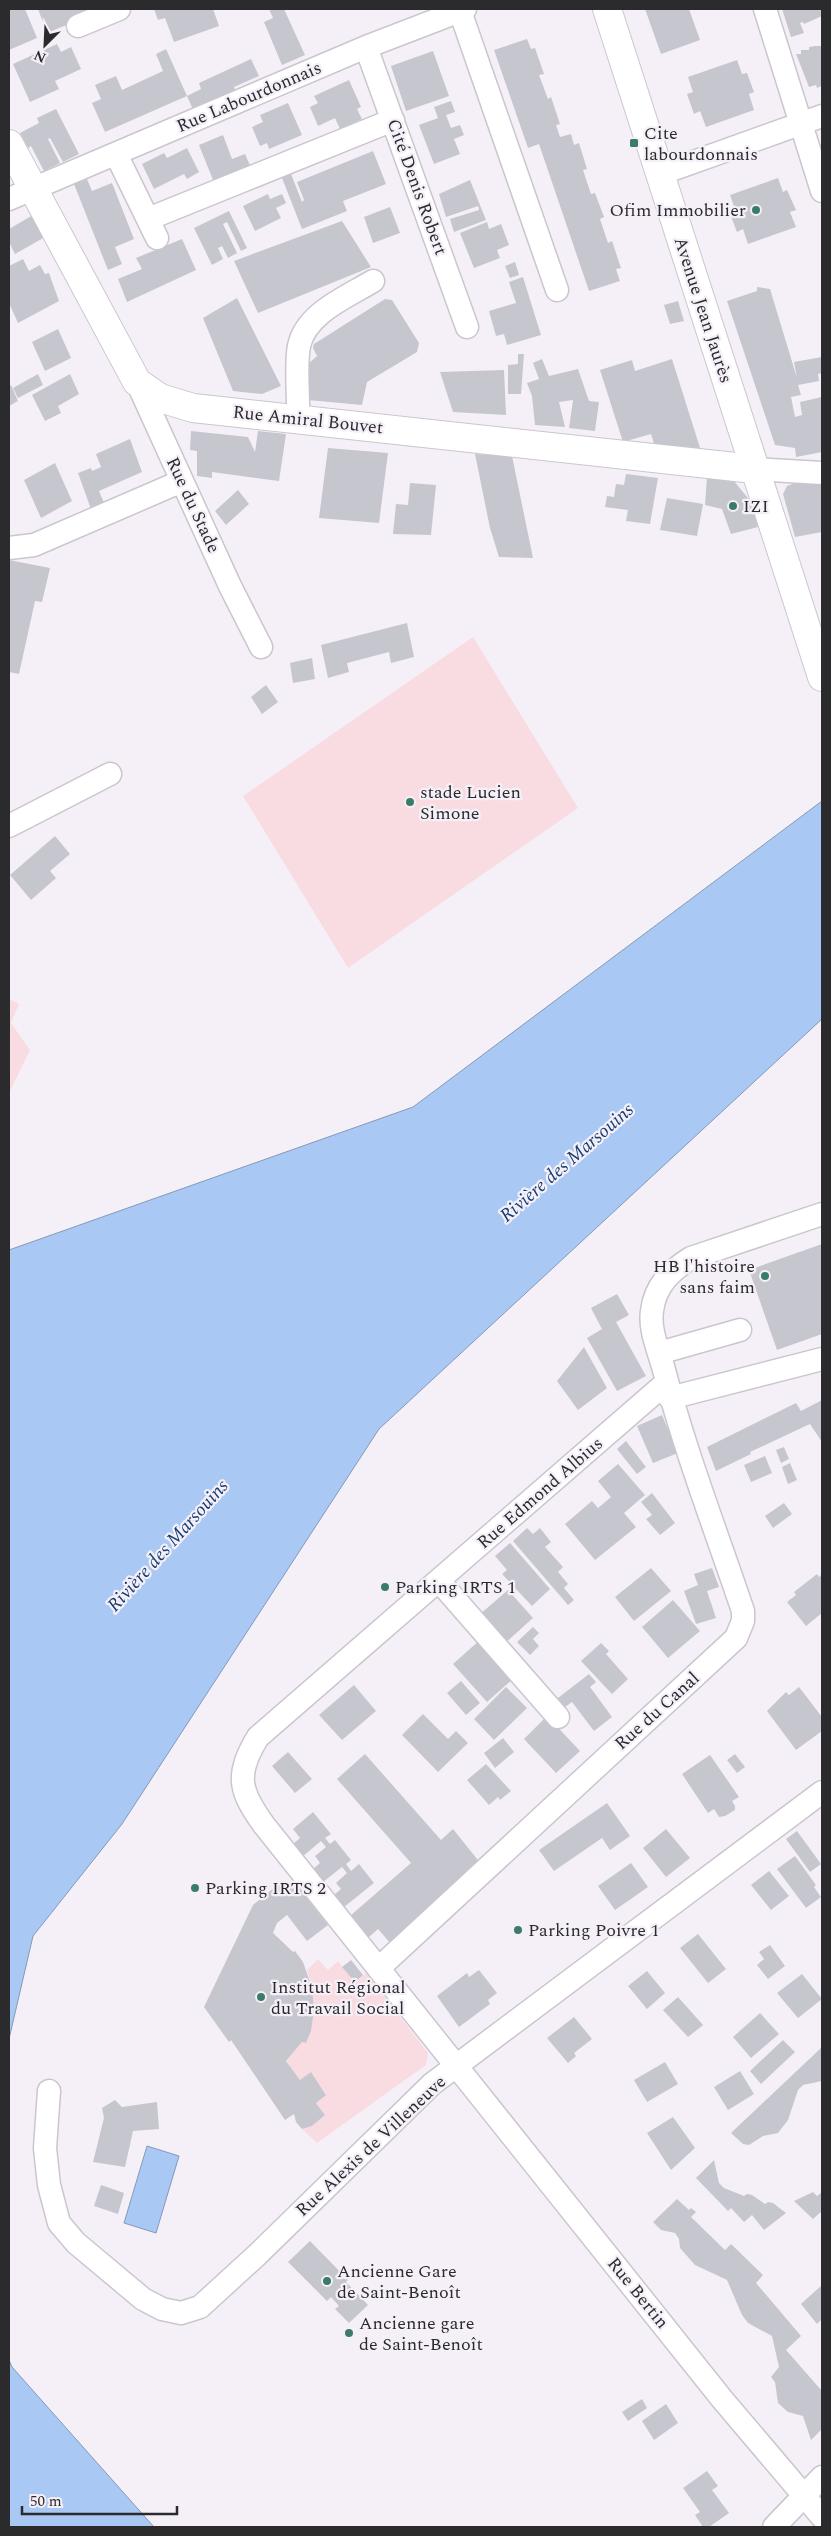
<svg xmlns="http://www.w3.org/2000/svg" width="831" height="2536" viewBox="0 0 831 2536" font-family="Spectral,serif">
<style>
.green{fill:#f9dce1}
.water{fill:#a9c9f4;stroke:#8399b8}
.building{fill:#c6c6cf}
.lines{fill:none;stroke-linecap:round;stroke-linejoin:round}
.minor-casing{stroke:#cbc6ce;stroke-width:25}
.secondary-casing{stroke:#cbc6ce;stroke-width:30}
.minor{stroke:#fff;stroke-width:22}
.secondary{stroke:#fff;stroke-width:28}
.poi-dot{fill:#3b7b69;stroke:#f5f0f8;stroke-width:2}
.labels{text-anchor:middle;dominant-baseline:central;stroke-width:4.5;stroke-linejoin:round;paint-order:stroke}
.street-label{font-size:18px;fill:#2b2a2d;stroke:#f5f0f8}
.poi-label{font-size:18px;fill:#2b2a2d;stroke:#f5f0f8;text-anchor:start}
.water-label{font-size:19px;font-style:italic;fill:#153d72;stroke:#f5f0f8}
</style>
<rect width="100%" height="100%" fill="#f5f0f8"/>
<!-- green -->
<path class="green" d="M473 637 578 808 348 968 243 796Z
M9 999 19 1004 11 1023 30 1050 9 1093Z
M318 1959 328 1970 338 1961 355 1982 366 1973 428 2053 426 2065 317 2143 302 2129 312 2126 325 2115 316 2103 326 2094 311 2073 300 2080 286 2061 302 2042 306 2043C317 2019 314 1995 307 1970Z"/>
<!-- water -->
<path class="water" d="M822 801V1019L379 1429 122 1824 33 1936 9 2039V1250L413 1107Z
M147 2146 179 2156 156 2233 124 2223Z
M9 2360 12 2367 154 2527H9Z"/>
<!-- building -->
<path class="building" d="M9 9H25L37 38 9 50Z
M38 9H99L100 11 47 33Z
M154 9H213L219 26 174 42 165 18 158 20Z
M269 9H284L305 55 282 65 264 22 273 18Z
M645 9H689L700 40 661 54Z
M782 9H822V16L804 24 803 22 800 23 804 33 791 37Z
M527 39 531 49 535 48 544 74 539 75 548 99 551 97 560 124 556 125 560 137 571 134 574 145 579 143 587 169 583 170 591 194 595 193 604 217 600 219 608 243 612 241 621 268 616 269 620 281 589 291 539 144 528 148 494 50Z
M57 44 61 52 71 47 81 69 55 81 59 89 30 102 13 64Z
M815 46H822V86L817 88 816 85 809 87 796 54H801V50H809V47Z
M166 49 187 96 201 89 199 83 251 59 259 76 234 87 237 95 195 114 187 96 105 132 92 103 101 99 95 85 116 76 122 90 163 71 156 54Z
M433 51 449 96 406 111 391 66Z
M737 60 742 74 747 73 754 92 749 94 754 110 706 127 700 111 694 114 687 94 693 92 688 77Z
M349 80 361 107 357 109 362 119 340 129 335 118 318 126 310 107 318 103 314 96Z
M451 101 455 112 446 115 451 128 460 125 464 135 454 139 460 154 434 164 419 125 438 118 434 107Z
M288 103 302 135 269 149 267 143 260 146 252 127 263 122 260 115Z
M56 109 79 154 63 162 50 138 48 139 60 163 44 171 31 146 28 148 20 133 39 123 37 118Z
M223 135 232 159 245 154 252 170 215 185 199 145Z
M187 148 199 172 187 179 184 174 154 189 142 164 164 153 167 158Z
M373 151 386 184 343 201 347 211 302 229 282 178 291 174 302 202 304 200 297 182Z
M778 178 783 192 787 190 796 210 790 212 796 227 748 244 743 229 737 232 729 211 735 209 730 195Z
M87 179 92 191 112 183 134 239 115 247 122 264 108 270 74 184Z
M470 180 486 220 454 232 450 219 479 210 478 206 446 217 439 194Z
M268 194 270 199 282 194 286 203 276 208 281 218 255 231 243 206Z
M390 207 400 233 373 243 364 217Z
M229 211 247 248 241 251 227 222 223 224 237 253 228 258 222 246 218 248 223 259 212 265 194 228Z
M33 215 45 237 15 254 9 242V229Z
M342 221 371 267 258 313 234 261Z
M487 222 489 229 501 224 509 245 497 250 500 258 474 268 460 233Z
M182 239 196 270 127 302 118 279 142 269 136 258Z
M23 259 29 271 40 265 45 274 49 273 59 301 18 323 9 303V266Z
M515 262 519 275 510 278 505 266Z
M523 277 541 335 507 345 504 334 496 336 489 311 516 303 509 282Z
M757 287 770 289 797 378 794 362 822 357V373L818 374 819 381 798 385 801 395 791 397 795 417 802 415 800 402 822 397V452L796 457 795 448 775 445 727 301 757 291Z
M237 298 281 386 262 394 233 391 203 318Z
M385 299 392 300 419 343 417 352 367 382 362 405 308 400V364L317 356 313 348 314 344Z
M678 301 684 321 670 324 664 305Z
M58 329 71 358 45 371 32 342Z
M518 354H524L521 394H508V365L518 364Z
M542 359 549 376 578 369 589 401 599 402 595 431 569 428 573 400 559 402 565 427 535 425 532 396 527 383 539 379 533 363Z
M672 359 701 451 655 447 651 434 623 442 600 370 632 360 635 371Z
M504 370 506 415 453 412 440 372Z
M38 374 43 385 18 398 13 388Z
M70 374 79 394 58 406 61 413 45 421 32 395Z
M11 385 18 401 9 406V386Z
M191 431 248 437 255 452 258 431 286 434 279 481 212 472V478L197 476V451L190 450Z
M130 439 142 472 99 491 104 503 91 509 78 473 91 468 92 471 101 467 96 454Z
M328 448 388 453 379 523 319 518Z
M475 454 512 456 533 558 499 557 490 528Z
M55 463 72 501 41 518 24 480Z
M626 474 658 478 650 524 626 521 628 510 605 507 607 496 614 497 616 484 624 485Z
M707 477 734 481 752 503 758 527 731 534 722 509 705 505Z
M410 483 436 485 431 535 393 534 396 504 408 505Z
M795 483 822 484V532L795 537 783 494 787 486Z
M238 490 249 504 226 525 215 511Z
M667 498 703 504 697 536 660 530Z
M9 560 50 568 42 602 35 601 19 674 9 672Z
M407 623 414 657 391 663 389 652 347 663 349 672 328 678 321 645Z
M312 658 315 679 293 683 290 663Z
M266 685 278 702 262 714 251 697Z
M55 836 70 854 50 871 56 878 31 900 10 875Z
M822 1244V1334L777 1350 749 1270Z
M617 1294 629 1315 616 1322 646 1376 617 1391 587 1338 602 1329 591 1308Z
M584 1347 607 1388 578 1410 557 1381Z
M822 1400V1442L810 1424 750 1452 751 1454 716 1471 707 1447 796 1403 801 1411Z
M662 1415 678 1453 653 1463 637 1426Z
M626 1441 646 1467 637 1474 617 1449Z
M784 1447 789 1459 781 1463 776 1450Z
M765 1456 772 1473 751 1482 744 1465Z
M790 1463 797 1480 788 1484 782 1467Z
M618 1464 645 1495 624 1513 636 1527 595 1560 565 1524 592 1501 598 1508 611 1497 598 1481Z
M652 1493 675 1523 660 1535 646 1519 652 1515 641 1502Z
M784 1503 792 1514 773 1528 765 1516Z
M527 1528 533 1534 540 1528 551 1542 545 1547 563 1567 558 1572 568 1584 564 1588 574 1600 568 1605 513 1541Z
M510 1543 550 1589 532 1606 502 1574 507 1570 495 1556Z
M651 1568 671 1591 634 1621 615 1597Z
M712 1568 719 1587 707 1591 716 1618 696 1624 684 1591 698 1585 694 1574Z
M817 1574 819 1577 822 1574V1613L806 1626 787 1602 796 1595 794 1592Z
M508 1590 533 1618 504 1644 479 1615Z
M673 1600 700 1631 668 1658 642 1627Z
M533 1627 539 1633 533 1639 539 1646 530 1655 517 1642Z
M481 1639 515 1677 487 1702 453 1664Z
M601 1643 609 1651 606 1654 628 1679 612 1694 581 1661Z
M589 1674 596 1682 590 1687 612 1717 594 1731 572 1702 561 1710 554 1701Z
M461 1681 480 1703 466 1715 447 1693Z
M354 1685 376 1711 342 1740 319 1715Z
M506 1687 527 1708 494 1740 474 1719Z
M799 1687 822 1717V1731L796 1750 767 1711 786 1692 789 1695Z
M423 1714 448 1739 456 1731 468 1743 438 1772 402 1735Z
M547 1716 580 1751 556 1773 524 1739Z
M503 1738 514 1752 495 1768 484 1753Z
M288 1752 312 1779 295 1793 272 1766Z
M365 1754 441 1840 453 1829 481 1864 391 1944 378 1929 369 1937 350 1916 411 1863 337 1779Z
M735 1754 745 1767 737 1773 727 1760Z
M710 1755 739 1797 732 1801 735 1806V1810L725 1816 719 1817 714 1809 708 1813 682 1774Z
M486 1764 511 1791 500 1800 498 1797 489 1805 467 1780Z
M607 1803 630 1836 610 1850 602 1838 554 1871 539 1850Z
M313 1812 331 1834 325 1838 330 1844 335 1840 351 1860 346 1864 351 1871 359 1864 374 1883 344 1907 334 1895 341 1889 336 1883 347 1873 342 1867 323 1882 312 1870 320 1863 315 1856 326 1847 321 1841 302 1857 292 1845 300 1838 293 1829Z
M666 1829 690 1858 666 1877 643 1848Z
M797 1831 821 1864 810 1872 786 1839Z
M795 1856 816 1885 814 1887 821 1897 806 1908 777 1869Z
M631 1863 648 1887 615 1910 598 1886Z
M769 1871 789 1896 771 1910 751 1885Z
M281 1882 286 1888 294 1882 328 1925 307 1941 287 1915 277 1923 273 1933 293 1952 295 1951 303 1962 312 1988 314 2010 311 2031 306 2043 302 2042 286 2061 300 2080 311 2072 326 2095 316 2103 325 2115 312 2126 302 2129 296 2122 294 2114 285 2120 231 2040 229 2042 204 2007 253 1905Z
M698 1934 726 1969 708 1983 680 1948Z
M770 1945 785 1966 768 1979 757 1965 764 1959 759 1952Z
M351 1960 363 1975 355 1982 342 1967Z
M479 1970 497 1993 488 2000 490 2004 459 2027 437 1996 467 1973 469 1977Z
M647 1971 665 1993 647 2009 628 1986Z
M802 1974 822 1999 798 2018 777 1993Z
M678 1997 703 2025 688 2037 663 2010Z
M760 2013 779 2034 751 2058 733 2037Z
M574 2017 592 2039 574 2053 576 2056 568 2063 547 2038Z
M783 2040 795 2052 761 2084 750 2071Z
M821 2048 822 2081 803 2085 798 2090 788 2120 778 2133 763 2136 749 2145 743 2144 731 2133Z
M665 2062 678 2084 647 2102 634 2080Z
M740 2071 754 2094 728 2110 714 2087Z
M115 2100 122 2107 157 2102 159 2129 133 2131 125 2167 93 2162 104 2118 102 2108Z
M673 2117 695 2148 671 2170 647 2133Z
M714 2160 719 2183 724 2188 744 2196 747 2194 752 2195 765 2204 768 2202 773 2203 786 2213 764 2230 752 2215 744 2222 731 2208 728 2211 696 2178Z
M101 2185 124 2193 118 2214 94 2206Z
M813 2192 817 2196 822 2192V2211L813 2219 794 2201Z
M677 2199 689 2210 691 2208 696 2212 691 2217 725 2250 731 2244 763 2275 756 2283 801 2336 786 2350 822 2391V2429L811 2440 803 2416 788 2412 778 2403 775 2382 771 2377 779 2367 772 2336 748 2323 742 2315 727 2280 695 2265 680 2248 679 2239 675 2233 661 2230 653 2222Z
M310 2241 348 2280 346 2282 368 2305 349 2323 335 2309 339 2306 331 2297 327 2301 288 2262Z
M822 2285V2319L817 2324 801 2304Z
M642 2399 647 2408 628 2421 622 2412Z
M666 2404 678 2423 654 2440 642 2421Z
M707 2471 718 2486 712 2490 729 2513 709 2527H703L695 2515 700 2512 683 2488Z"/>
<g class="lines">
<!-- minor casing -->
<g class="minor-casing">
<path id="minor" d="M765 9 822 191
M460 11 557 290
M78 26 119 9
M366 47 467 327
M116 154 157 238
M660 174 822 116
M9 199 366 47 465 9
M148 219 393 120
M137 382 230 586 261 647
M298 419C299 398 295 365 299 346 306 313 347 297 373 281
M754 469 822 473
M9 548 34 545 182 481
M9 826 110 774
M659 1353 740 1330
M667 1382 258 1737C235 1774 239 1791 264 1825L722 2399 822 2517
M670 1398 822 1359
M439 1581 558 1717
M380 1967 736 1638 743 1621V1611C716 1531 685 1451 664 1370 659 1351 649 1330 652 1311 655 1286 670 1271 691 1258L822 1214
M49 2091 45 2148 49 2185 59 2223 76 2243 143 2299 162 2309 181 2313 200 2307 257 2255 432 2084 822 1792
M774 2527 822 2477"/>
</g>
<!-- secondary casing -->
<g class="secondary-casing">
<path id="secondary" d="M607 9 822 677
M9 144 137 382 160 398 193 408 754 469"/>
</g>
<!-- minor -->
<use href="#minor" class="minor"/>
<!-- secondary -->
<use href="#secondary" class="secondary"/>
</g>
<!-- markers -->
<g class="poi-dot">
<rect x="629" y="138" width="10" height="10" rx="2.5"/>
<circle cx="756" cy="210" r="5"/>
<circle cx="733" cy="506" r="5"/>
<circle cx="410" cy="802" r="5"/>
<circle cx="765" cy="1276" r="5"/>
<circle cx="385" cy="1587" r="5"/>
<circle cx="195" cy="1888" r="5"/>
<circle cx="518" cy="1930" r="5"/>
<circle cx="261" cy="1997" r="5"/>
<circle cx="327" cy="2281" r="5"/>
<circle cx="349" cy="2333" r="5"/>
</g>
<g class="labels">
<!-- street labels -->
<g class="street-label">
<text transform="translate(249 97) rotate(-23)">Rue Labourdonnais</text>
<text transform="translate(417 187) rotate(70)">Cité Denis Robert</text>
<text transform="translate(703 310) rotate(72)">Avenue Jean Jaurès</text>
<text transform="translate(308 420) rotate(6)">Rue Amiral Bouvet</text>
<text transform="translate(193 505) rotate(65)">Rue du Stade</text>
<text transform="translate(540 1493) rotate(-41)">Rue Edmond Albius</text>
<text transform="translate(657 1711) rotate(-42)">Rue du Canal</text>
<text transform="translate(371 2146) rotate(-43)">Rue Alexis de Villeneuve</text>
<text transform="translate(638 2293) rotate(51)">Rue Bertin</text>
</g>
<!-- poi labels -->
<g class="poi-label">
<text x="644" y="133">Cite<tspan x="644" dy="21">labourdonnais</tspan></text>
<text x="746" y="210" text-anchor="end">Ofim Immobilier</text>
<text x="743" y="506">IZI</text>
<text x="420" y="792">stade Lucien<tspan x="420" dy="21">Simone</tspan></text>
<text x="755" y="1266" text-anchor="end">HB l'histoire<tspan x="755" dy="21">sans faim</tspan></text>
<text x="395" y="1587">Parking IRTS 1</text>
<text x="205" y="1888">Parking IRTS 2</text>
<text x="528" y="1930">Parking Poivre 1</text>
<text x="271" y="1987">Institut Régional<tspan x="271" dy="21">du Travail Social</tspan></text>
<text x="337" y="2271">Ancienne Gare<tspan x="337" dy="21">de Saint-Benoît</tspan></text>
<text x="359" y="2323">Ancienne gare<tspan x="359" dy="21">de Saint-Benoît</tspan></text>
</g>
<!-- water labels -->
<g class="water-label">
<text transform="translate(567 1163) rotate(-41)">Rivière des Marsouins</text>
<text transform="translate(168 1546) rotate(-48)">Rivière des Marsouins</text>
</g>
</g>
<!-- border -->
<rect width="831" height="2536" fill="none" stroke="#2b2a2d" stroke-width="20"/>
<!-- north arrow -->
<g transform="translate(45 45) rotate(204)" stroke="#f5f0f8" stroke-width="4" paint-order="stroke">
<path d="M0-4L9 19L0 12L-9 19Z" fill="#2b2a2d"/>
<text y="-8" font-size="14" font-weight="bold" text-anchor="middle" fill="#2b2a2d">N</text>
</g>
<!-- scale -->
<path d="M22 2506v8h155v-8" fill="none" stroke="#2b2a2d" stroke-width="2.5"/>
<text x="30" y="2506" font-size="15" fill="#2b2a2d" stroke="#f5f0f8" stroke-width="4" paint-order="stroke">50 m</text>
</svg>
